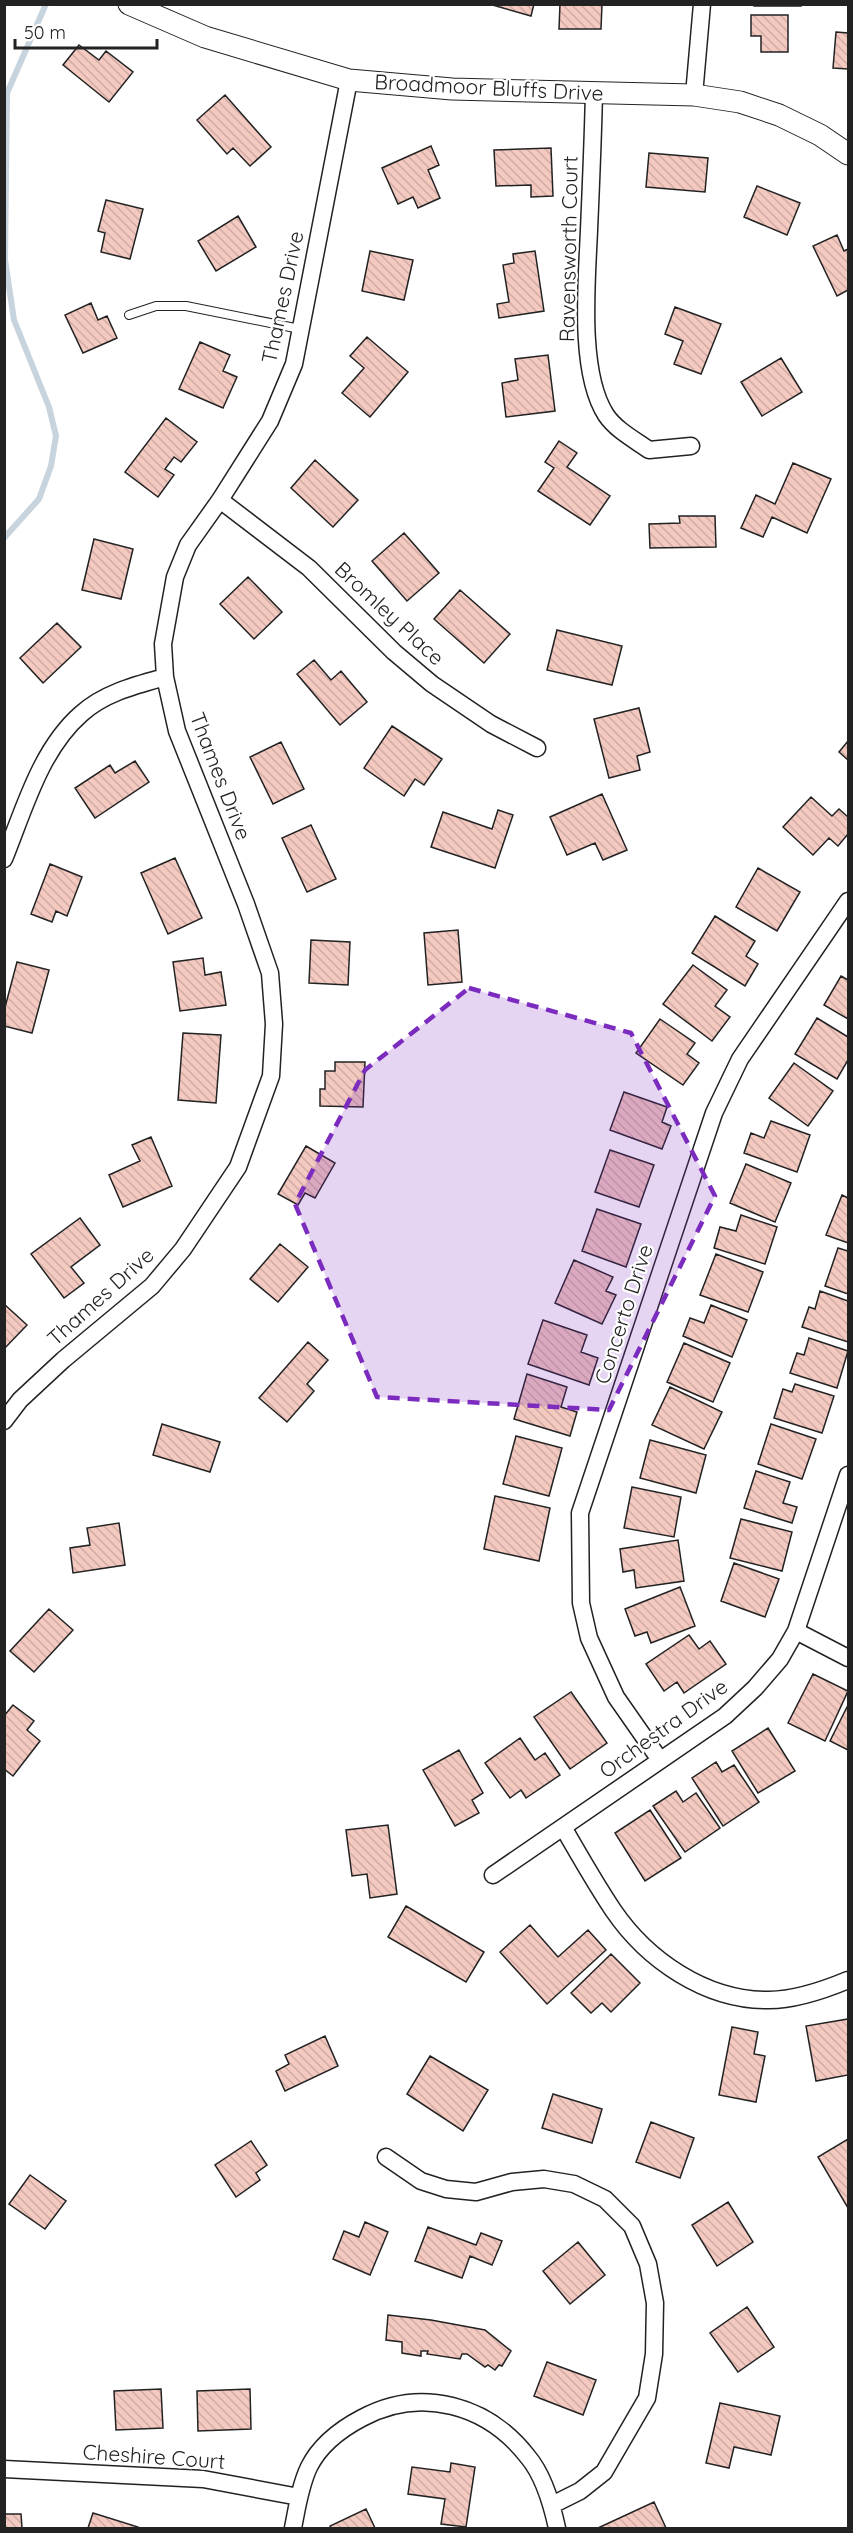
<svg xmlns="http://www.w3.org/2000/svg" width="853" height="2533" viewBox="0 0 853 2533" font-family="Quicksand,sans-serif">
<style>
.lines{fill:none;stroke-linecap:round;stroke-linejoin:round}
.stream{stroke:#c7d3dd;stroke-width:6}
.building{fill:url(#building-back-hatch);stroke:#222;stroke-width:1.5}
.service-casing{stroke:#222;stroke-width:10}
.minor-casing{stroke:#222;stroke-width:19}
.tertiary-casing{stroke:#222;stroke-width:23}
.service{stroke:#fff;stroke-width:8}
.minor{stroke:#fff;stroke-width:16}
.tertiary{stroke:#fff;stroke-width:21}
.marked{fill:#7b2cbf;fill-opacity:0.2;stroke:#7b2cbf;stroke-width:4.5;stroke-dasharray:12 8;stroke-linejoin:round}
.labels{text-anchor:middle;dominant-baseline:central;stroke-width:4.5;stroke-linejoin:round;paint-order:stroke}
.street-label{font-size:21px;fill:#222;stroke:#fff}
</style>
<defs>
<pattern id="building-back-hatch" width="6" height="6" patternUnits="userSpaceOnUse" patternTransform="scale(1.5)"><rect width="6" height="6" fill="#f3c9c0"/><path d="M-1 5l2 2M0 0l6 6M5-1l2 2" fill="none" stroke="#d0aca5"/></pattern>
</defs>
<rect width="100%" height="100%" fill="#fff"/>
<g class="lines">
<!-- stream -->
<path class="stream" d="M4 538 39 499 51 466 56 436 49 407 14 320 5 260 7 93 46 4"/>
</g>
<!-- building -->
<path class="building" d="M489 4H534L531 16Z
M560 4H602L601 29H559Z
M754 4H801V6H754Z
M751 15H788V52H761V36H751Z
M836 32 848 33V69L833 68Z
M79 45 99 60 106 51 133 72 109 102 63 65Z
M225 95 271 147 250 166 233 148 227 154 197 120Z
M431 146 439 165 428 170 440 198 418 208 413 197 398 204 382 168Z
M551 148 553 196 531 197V185L496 186 494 150Z
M649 153 708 158 705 192 646 187Z
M757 186 800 203 787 235 744 217Z
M106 200 143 209 130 259 101 252 105 233 98 231Z
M238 216 256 247 216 271 198 241Z
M837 235 844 251 848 249V290L837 296 813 246Z
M370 251 413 260 404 300 362 291Z
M535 251 544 311 499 318 497 304 509 302 503 265 514 263 513 254Z
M91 303 98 320 107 316 117 338 83 353 65 315Z
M675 307 721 324 701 374 674 364 683 341 665 334Z
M367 337 408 372 370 417 342 393 364 368 350 356Z
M200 342 230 355 223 371 237 377 223 408 179 389Z
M548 355 555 411 506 417 502 383 518 380 515 359Z
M781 358 802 392 762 416 741 382Z
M166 418 197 442 181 462 174 457 165 469 174 475 158 497 125 472Z
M559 441 577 453 567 467 610 496 590 525 538 491 554 468 545 462Z
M315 460 358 500 333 527 291 488Z
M793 463 831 479 807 533 772 517 763 537 741 528 756 495 775 504Z
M679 516H715L716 547 650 548 649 524 680 523Z
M404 533 439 573 407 601 372 561Z
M94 539 133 549 121 599 82 590Z
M248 577 282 612 254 639 220 604Z
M460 590 510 634 484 663 434 619Z
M57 623 81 647 43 683 20 658Z
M557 630 622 646 612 685 547 670Z
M314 660 331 680 341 671 367 702 340 725 297 674Z
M639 708 650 752 637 756 640 770 609 778 594 719Z
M392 726 442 759 424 785 415 779 404 796 364 768Z
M848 741V760L839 752Z
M281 742 304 789 273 804 250 757Z
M135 761 149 782 95 818 75 788 110 765 115 773Z
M602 794 627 850 603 860 595 843 567 855 550 817Z
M811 797 832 816 839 809 848 817V834L838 846 829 838 813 855 783 827Z
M498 810 513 815 495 868 431 847 443 812 492 829Z
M311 825 336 879 307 892 282 838Z
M175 858 202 918 168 934 141 873Z
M50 864 82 877 67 916 56 911 52 922 31 914Z
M758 868 800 892 777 931 736 907Z
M715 916 755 941 746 956 758 964 745 986 692 953Z
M458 930 462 982 428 985 424 933Z
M311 940 350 942 348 985 309 983Z
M203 958 205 975 221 972 226 1005 180 1011 173 962Z
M17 962 49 970 32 1033 4 1026V1011Z
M693 965 727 990 715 1006 730 1017 712 1041 663 1004Z
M841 976 848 980V1019L824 1005Z
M817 1018 848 1037V1060L837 1079 795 1054Z
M660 1019 695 1043 687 1054 699 1063 683 1085 636 1053Z
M183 1033 221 1035 216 1103 178 1100Z
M335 1062H365L363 1107 320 1106V1089H325V1071H335Z
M794 1063 833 1091 808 1126 769 1098Z
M624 1092 667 1107 662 1122 671 1126 662 1149 610 1130Z
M771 1121 810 1135 797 1172 744 1153 751 1133 764 1138Z
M151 1137 172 1186 123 1207 109 1175 140 1161 132 1145Z
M306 1146 335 1163 315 1198 305 1193 298 1205 278 1194Z
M610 1150 654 1165 639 1207 595 1192Z
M746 1164 791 1183 775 1222 730 1203Z
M842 1195 848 1198V1243L826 1235Z
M597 1209 641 1224 626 1267 582 1251Z
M741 1215 777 1227 765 1264 714 1248 720 1227 736 1231Z
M80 1218 100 1245 71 1267 84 1283 64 1298 31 1254Z
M280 1244 308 1267 278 1302 250 1279Z
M838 1248 848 1251V1294L825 1286Z
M716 1254 763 1272 748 1312 700 1295Z
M574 1260 613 1277 606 1291 616 1295 602 1324 555 1303Z
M820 1291 848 1301V1342L802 1327 809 1307 815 1309Z
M4 1304 27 1325 4 1349Z
M711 1305 747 1320 732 1357 683 1336 690 1318 704 1323Z
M543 1320 587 1335 581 1352 598 1358 589 1385 528 1364Z
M809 1338 848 1351 837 1388 790 1373 797 1353 804 1355Z
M308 1342 328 1360 307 1384 314 1391 287 1422 259 1398Z
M684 1343 730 1363 713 1402 667 1382Z
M527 1374 567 1387 561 1407 577 1412 570 1436 514 1419Z
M795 1384 834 1396 822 1433 774 1418 783 1389 792 1392Z
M670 1387 722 1412 704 1449 652 1425Z
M162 1424 220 1442 210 1472 153 1455Z
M771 1424 816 1439 802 1479 758 1464Z
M516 1436 562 1448 549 1496 503 1484Z
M650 1440 706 1455 696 1493 640 1478Z
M756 1471 790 1482 783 1503 797 1507 792 1523 744 1508Z
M632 1487 681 1497 674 1537 624 1528Z
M495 1496 550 1508 539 1561 484 1549Z
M741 1519 792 1532 782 1571 730 1558Z
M119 1523 125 1565 73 1573 70 1548 90 1545 87 1528Z
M678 1540 684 1581 636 1588 634 1570 623 1572 620 1549Z
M734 1563 779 1579 765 1617 721 1601Z
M680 1587 695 1626 651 1643 647 1632 635 1636 625 1609Z
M49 1609 73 1630 34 1672 10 1651Z
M689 1635 699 1649 710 1641 726 1664 684 1693 677 1682 664 1691 646 1664Z
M813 1674 848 1691 825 1741 788 1723Z
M571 1692 607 1743 570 1769 534 1717Z
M13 1705 34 1721 27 1730 40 1741 13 1776 4 1769V1716Z
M848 1705V1750L830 1741Z
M768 1728 795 1771 758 1793 732 1751Z
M520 1738 535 1760 545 1753 560 1775 526 1798 521 1790 510 1798 485 1763Z
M459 1750 483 1793 472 1800 479 1813 455 1826 423 1770Z
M716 1762 722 1772 734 1765 759 1802 723 1826 692 1778Z
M676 1791 683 1802 696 1793 720 1828 685 1852 653 1806Z
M650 1810 681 1858 645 1881 615 1833Z
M388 1825 397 1894 370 1898 367 1874 352 1876 346 1830Z
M406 1906 484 1952 466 1982 388 1937Z
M530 1925 558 1957 588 1930 606 1950 547 2004 500 1952Z
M611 1954 640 1983 611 2012 602 2003 591 2013 571 1993Z
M848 2019V2075L816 2081 806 2026Z
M732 2027 758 2032 754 2054 765 2056 756 2102 719 2095Z
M325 2036 338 2066 285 2091 276 2071 289 2064 285 2055Z
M430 2056 488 2090 463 2131 407 2094Z
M553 2094 602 2109 592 2143 542 2128Z
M651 2122 694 2138 680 2178 636 2162Z
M848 2139V2208L818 2157Z
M251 2141 267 2165 256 2173 260 2180 236 2197 215 2165Z
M30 2175 66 2201 45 2229 9 2204Z
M728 2202 753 2242 717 2266 692 2225Z
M365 2222 388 2232 370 2275 333 2259 344 2231 359 2237Z
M428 2227 476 2245 481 2233 502 2241 492 2265 470 2256 462 2278 415 2261Z
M578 2242 605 2275 570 2304 543 2271Z
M747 2307 774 2347 738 2372 710 2333Z
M388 2315 431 2320 485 2330 511 2351 502 2366 499 2365 495 2370 488 2365 485 2367 467 2354H462L460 2359 427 2354 428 2351H421V2356L402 2353V2342L386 2340Z
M547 2362 596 2380 583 2415 534 2396Z
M161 2389 163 2428 116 2430 114 2391Z
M250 2389 251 2429 198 2431 197 2391Z
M720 2403 780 2416 771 2455 734 2447 729 2468 706 2463Z
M451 2463 475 2467 466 2527 441 2524 445 2499 408 2494 412 2467 450 2472Z
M654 2502 666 2528H598Z
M366 2509 375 2528H331L330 2526Z
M93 2513 138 2527V2528H88Z
M4 2514H21L22 2528H4Z"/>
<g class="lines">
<!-- service casing -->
<g class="service-casing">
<path id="service" d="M129 315 156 306H186L300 329"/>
</g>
<!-- minor casing -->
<g class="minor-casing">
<path id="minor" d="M594 92C593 138 591 184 589 230 587 280 578 372 606 415 616 430 635 440 649 450L691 446
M694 95 702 4
M220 500 309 568 394 652 432 684 491 724 537 748
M4 859C24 810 40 750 81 714 104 693 136 685 165 677
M4 1421 20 1400 63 1360 152 1286 183 1249 238 1167 271 1076 274 1024 270 973 246 904 177 731 165 677 163 644 175 577 188 545 220 500 270 421 294 364 349 80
M796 1631 848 1658
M660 1760 616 1697 589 1638 581 1603 580 1513 714 1113 740 1059 848 901
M563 1827C579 1855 595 1883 613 1910 647 1960 706 2001 769 2000 796 2000 824 1990 848 1980
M493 1875 725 1716 755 1688 780 1659 796 1631 848 1475
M386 2157 421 2181 446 2189 476 2192 512 2182 544 2179 574 2184 605 2199 632 2226 648 2264 655 2303 654 2354 647 2398 604 2472 580 2491 552 2505
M4 2469 203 2479 299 2497
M293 2528C297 2508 300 2486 309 2467 320 2445 341 2429 362 2418 421 2386 488 2405 528 2457 544 2476 552 2505 557 2528"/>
</g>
<!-- tertiary casing -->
<g class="tertiary-casing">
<path id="tertiary" d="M129 4 205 37 349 80 452 89 694 95 740 102 779 115 820 135 848 154"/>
</g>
<!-- service -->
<use href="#service" class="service"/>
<!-- minor -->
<use href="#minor" class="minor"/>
<!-- tertiary -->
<use href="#tertiary" class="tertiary"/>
</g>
<!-- marked area -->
<path class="marked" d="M469 988 631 1033 715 1196 609 1410 377 1397 295 1204 365 1070Z"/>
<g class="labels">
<!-- street labels -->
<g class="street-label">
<text transform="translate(489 87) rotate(3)">Broadmoor Bluffs Drive</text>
<text transform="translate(568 249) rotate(-89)">Ravensworth Court</text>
<text transform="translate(282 297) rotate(-78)">Thames Drive</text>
<text transform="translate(390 613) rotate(43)">Bromley Place</text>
<text transform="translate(221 776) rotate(69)">Thames Drive</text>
<text transform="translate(100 1296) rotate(-42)">Thames Drive</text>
<text transform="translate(623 1314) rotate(-72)">Concerto Drive</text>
<text transform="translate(663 1728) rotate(-36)">Orchestra Drive</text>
<text transform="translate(154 2456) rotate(4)">Cheshire Court</text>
</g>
</g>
<!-- border -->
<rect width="853" height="2533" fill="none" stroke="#222222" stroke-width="12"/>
<!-- scale -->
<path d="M15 39v9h142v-9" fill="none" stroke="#222222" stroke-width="3"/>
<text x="24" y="39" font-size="18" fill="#222222" stroke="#ffffff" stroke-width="4.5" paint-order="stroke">50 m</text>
</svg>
